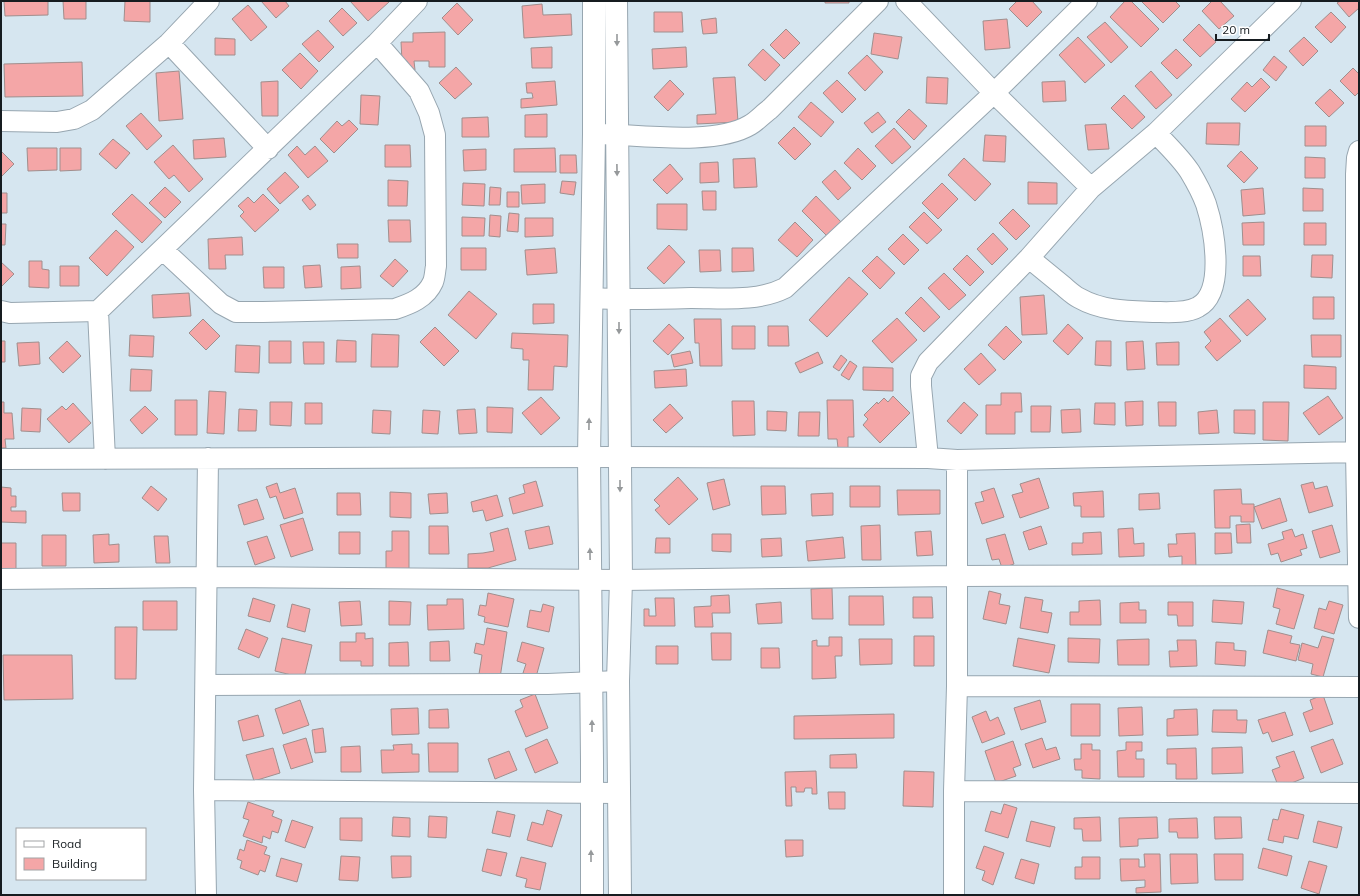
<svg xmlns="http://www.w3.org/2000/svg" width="1360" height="896" viewBox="0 0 1360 896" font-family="Mulish,sans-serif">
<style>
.building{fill:#f4a6a7;stroke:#a08e8d}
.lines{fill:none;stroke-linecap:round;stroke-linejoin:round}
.minor-casing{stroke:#97a6b0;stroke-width:22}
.tertiary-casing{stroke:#97a6b0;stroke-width:24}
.minor{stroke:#fff;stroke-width:20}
.tertiary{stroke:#fff;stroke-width:22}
.oneway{fill:#96999b}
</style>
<rect width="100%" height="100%" fill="#d6e6f0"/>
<!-- building -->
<path class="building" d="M4 1H48V15L5 16Z
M63 1H86V19H64Z
M125 1H150V22L124 21Z
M261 1H285L289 6 276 18Z
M350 1H388L389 2 368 21Z
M825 1H849V3H825Z
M1017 1H1032L1042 12 1027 27 1009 9Z
M1125 1H1131L1159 29 1141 47 1110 17Z
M1141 1H1175L1180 6 1163 23Z
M1212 1H1220L1234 16 1219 29 1202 11Z
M1340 1H1359V8L1349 17 1337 3Z
M457 3 473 20 458 35 442 18Z
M542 4 543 15 571 14 572 35 524 38 522 6Z
M248 5 267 27 251 41 232 19Z
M342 8 357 23 343 36 329 21Z
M654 12H682L683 32H654Z
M1331 12 1346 27 1331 43 1315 27Z
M716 18 717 33 703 34 701 20Z
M1007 19 1010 48 985 50 983 21Z
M1105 22 1128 47 1111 63 1087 37Z
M1199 24 1216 42 1200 57 1183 40Z
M786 29 800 43 784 59 770 45Z
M318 30 334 47 319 62 302 44Z
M445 32V67H429V61H414L415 70H407V61H402L401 42H413V33Z
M874 33 902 37 898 59 871 54Z
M1078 37 1105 65 1085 83 1059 55Z
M1304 37 1318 51 1303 66 1289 51Z
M215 38 235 39V55H215Z
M552 47V68H532L531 48Z
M686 47 687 67 653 69 652 49Z
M763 49 780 65 765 81 748 65Z
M1176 49 1192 65 1177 79 1161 63Z
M300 53 318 71 301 89 282 70Z
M867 55 883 72 865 91 848 73Z
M1274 56 1287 67 1276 81 1263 70Z
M82 62 83 96 5 97 4 64Z
M456 67 472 84 455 99 439 83Z
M1353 68 1359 74V92L1355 96 1340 81Z
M179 71 183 119 159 121 156 73Z
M1151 71 1172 95 1156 109 1135 86Z
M735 77 738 122 697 124V115L716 114 713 78Z
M927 77 948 78 947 104 926 103Z
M1261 78 1270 87 1245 112 1231 99 1247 82 1252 87Z
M670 80 684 94 668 111 654 97Z
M837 80 856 99 842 113 823 93Z
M278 81V116H262L261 82Z
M555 81 557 105 521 108V99L533 98 532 93H527L526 83Z
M1065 81 1066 101 1043 102 1042 82Z
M1330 89 1344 103 1329 117 1315 103Z
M361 95 380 96 378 125 360 124Z
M1124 95 1145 117 1132 129 1111 108Z
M811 102 834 122 821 137 798 117Z
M909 109 927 126 914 140 896 122Z
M878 112 886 122 872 133 864 123Z
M141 113 162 136 147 150 126 126Z
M547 114V137H525V115Z
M488 117 489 137H462V118Z
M349 120 358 129 334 153 320 139 337 121 342 126Z
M1207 123H1240L1239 145 1206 144Z
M1106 124 1109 149 1088 150 1085 125Z
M1305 126H1326V146H1305Z
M794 127 811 144 795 160 778 143Z
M894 128 911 147 892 164 875 146Z
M985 135 1006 136 1005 162 983 161Z
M224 138 226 157 194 159 193 140Z
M113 139 130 153 116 169 99 154Z
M173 145 203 179 189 192 174 175 169 179 154 162Z
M385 145H410L411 167H385Z
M297 146 305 155 315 146 328 161 308 178 288 155Z
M27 148H57V170L28 171Z
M60 148H81V170L60 171Z
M555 148 556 172H514V149Z
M858 148 876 166 862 180 844 163Z
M486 149V170L464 171 463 150Z
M1 151 14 164 1 177Z
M1241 151 1258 168 1244 183 1227 166Z
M560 155H576L577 173H560Z
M1305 157 1325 158V178H1305Z
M755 158 757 187 734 188 733 159Z
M964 158 991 184 975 201 948 175Z
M718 162 719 182 700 183V163Z
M670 164 683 179 667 194 653 180Z
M835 170 851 188 838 200 822 182Z
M285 172 299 187 280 204 267 189Z
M388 180 408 181 407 206H388Z
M562 181 576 182 574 195 560 193Z
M1028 182 1057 183V204H1028Z
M463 183 485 184 484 206 462 205Z
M942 183 958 199 938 219 922 203Z
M545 184V203L522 204 521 185Z
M165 187 181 202 165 218 149 203Z
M490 187 501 188 500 205H489Z
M1263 188 1265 214 1243 216 1241 190Z
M1303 188 1323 189V211H1303Z
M702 191H716V210H703Z
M507 192H519V207H507Z
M1 193H7V213H1Z
M132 194 162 222 142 243 112 214Z
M263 194 279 210 255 232 240 216 244 212 238 206 248 197 254 203Z
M308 195 316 205 310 210 302 200Z
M816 196 843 224 829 238 802 211Z
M657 204H687V230L657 229Z
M1013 209 1030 226 1016 240 999 223Z
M924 212 942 230 927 244 909 227Z
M509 213 519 214 518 232 507 231Z
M490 215 501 216 500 237 489 236Z
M462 217 485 218 484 236H462Z
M525 218H553V236L525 237Z
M388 220H410L411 242H389Z
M795 222 813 240 797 257 778 240Z
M1264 222V245H1243L1242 223Z
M1304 223H1326V245H1304Z
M1 224H6L5 245H1Z
M116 230 134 247 107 276 89 258Z
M993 233 1008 249 992 265 977 249Z
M903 234 919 250 904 265 888 249Z
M242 237 243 255H225L226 269H209L208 239Z
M337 244H358V258H338Z
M669 245 685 262 664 284 647 268Z
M461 248H486V270H461Z
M555 248 557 273 527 275 525 250Z
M732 248H753L754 271 732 272Z
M699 250H720L721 271 700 272Z
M967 255 984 272 970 286 953 269Z
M1312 255H1333L1332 278 1311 277Z
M877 256 895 273 880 289 862 271Z
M1243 256H1260L1261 276H1243Z
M395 259 408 271 393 287 380 276Z
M29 261H42V269L49 270V288L29 287Z
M1 262 14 274 1 287Z
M320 265 322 287 305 288 303 266Z
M60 266H79V286H60Z
M360 266 361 288 341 289V267Z
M263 267H284V288H264Z
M944 273 966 295 949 310 928 288Z
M849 277 868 294 827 337 809 320Z
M469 291 497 314 476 339 448 315Z
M189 293 191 316 153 318 152 295Z
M1044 295 1047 334 1022 335 1020 297Z
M921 297 940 317 924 332 905 313Z
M1313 297H1334V319H1313Z
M1248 299 1266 319 1247 336 1229 316Z
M533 304H554V323L533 324Z
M897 318 917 340 892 363 872 341Z
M1220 318 1241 341 1217 361 1205 347 1211 341 1204 332Z
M203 319 220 336 206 350 189 333Z
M694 319H721L722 366H700L699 343H695Z
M669 324 684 338 668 355 653 341Z
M1068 324 1083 338 1068 355 1053 341Z
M732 326H755V349H732Z
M768 326H788L789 346H768Z
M1006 326 1022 342 1004 360 988 345Z
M435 327 459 351 444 366 420 342Z
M512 333 568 335 567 367 554 366 553 390H528L529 360H523V349L511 348Z
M372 334 399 335 398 367H371Z
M130 335 154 336 153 357 129 356Z
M1311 335H1341V357H1312Z
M337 340 356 341V362H336Z
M1 341H5V362H1Z
M67 341 81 356 63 373 49 358Z
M269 341H291V363H269Z
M1096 341H1111V366L1095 365Z
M1143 341 1145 369 1127 370 1126 342Z
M39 342 40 364 19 366 17 343Z
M303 342H324V364H304Z
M1179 342V365H1157L1156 343Z
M236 345 260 346 259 373 235 372Z
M690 351 693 363 674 367 671 355Z
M818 352 823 363 800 373 795 363Z
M981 353 996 370 979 385 964 369Z
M841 355 847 360 839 371 833 367Z
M850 361 857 366 849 380 841 375Z
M1304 365 1336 367V389L1304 388Z
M863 367 893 368V391L863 390Z
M131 369 152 370 151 391H130Z
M686 369 687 386 655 388 654 371Z
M209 391 226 392 224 434 207 433Z
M1001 393H1021L1022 412H1015V434H986V405H1001Z
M893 396 910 413 880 443 863 425 868 419 864 415 877 402 878 404 884 398 888 402Z
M1328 396 1343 418 1319 435 1303 413Z
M541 397 560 418 541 435 522 413Z
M175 400H197V435H175Z
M827 400H853L854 437H848V448H838L837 439H828Z
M732 401H754L755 435 733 436Z
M1143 401V425L1126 426 1125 402Z
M1 402H4V413H12L14 439H5L6 448H1Z
M270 402H292L291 426 270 425Z
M964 402 978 415 961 434 947 421Z
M1158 402H1176V426H1159Z
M1263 402H1289L1288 441 1263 440Z
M73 403 91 423 69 443 47 419 62 406 66 410Z
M305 403H322V424H305Z
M1095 403H1115V425L1094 424Z
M670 404 683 418 666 433 653 420Z
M145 406 158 419 142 434 130 420Z
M1031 406H1051L1050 432H1031Z
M487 407 513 408 512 433 487 432Z
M22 408 41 409 40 432 21 431Z
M239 409 257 410 256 431H238Z
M475 409 477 433 459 434 457 410Z
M1080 409 1081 432 1062 433 1061 410Z
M373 410 391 411 390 434 372 433Z
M423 410 440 411 438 434 422 433Z
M1217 410 1219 433 1199 434 1198 412Z
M1234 410H1255V434L1234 433Z
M767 411 787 412 786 431 767 430Z
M799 412H820L819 436H798Z
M678 477 698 499 669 525 655 510 660 506 654 500Z
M1039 478 1049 508 1020 518 1012 495 1023 492 1020 484Z
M724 479 730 505 713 510 707 483Z
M536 481 543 506 513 514 509 498 525 493 523 485Z
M1313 482 1315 489 1327 486 1333 506 1309 513 1301 485Z
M277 483 280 493 295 488 303 513 284 519 276 496 270 498 266 487Z
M151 486 167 499 158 511 142 498Z
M761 486H785L786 514 762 515Z
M850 486H880V507H850Z
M1 487 11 488V496H16V507H11V511H26V523L1 522Z
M994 488 1004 517 982 524 975 503 984 501 981 492Z
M1241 489 1242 504H1254V522H1241V516H1230V528H1215L1214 490Z
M897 490H940V514L898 515Z
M1103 491 1104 517H1081V506H1074L1073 493Z
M390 492 411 493V518L390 517Z
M62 493H80V511H63Z
M337 493H360L361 515H337Z
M447 493 448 513 430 514 428 494Z
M833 493V515L812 516 811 494Z
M1159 493 1160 509 1139 510V494Z
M497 495 503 516 486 521 483 510 473 512 471 502Z
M1280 498 1287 521 1262 529 1254 507Z
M257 499 264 519 244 525 238 505Z
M303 518 313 550 291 557 280 525Z
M1250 524 1251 543H1237L1236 525Z
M880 525 881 560H862L861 526Z
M1332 525 1340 552 1320 558 1312 531Z
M429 526H448L449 554H429Z
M549 526 553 544 529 549 525 531Z
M1041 526 1047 544 1029 550 1023 532Z
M508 528 516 560 488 568H468V554L483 553 494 551 490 533Z
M1133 528 1134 544 1144 543V556L1119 557 1118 529Z
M1292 529 1295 537 1303 534 1307 548 1300 550 1302 555 1281 562 1278 553 1271 555 1268 544 1284 539 1282 532Z
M392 531H409V569H386V551H392Z
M931 531 933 555 917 556 915 532Z
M339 532H360V554H339Z
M1101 532 1102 554 1072 555V543H1083V533Z
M1195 533 1196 569H1182V556L1169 557 1168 544H1177L1176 534Z
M1215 533H1231L1232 553 1215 554Z
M109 534V545L119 544V562L94 563 93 535Z
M712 534H731V552L712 551Z
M1005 534 1014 564 1002 568 999 559 992 560 986 539Z
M42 535H66V566H42Z
M154 536H168L170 563H156Z
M267 536 275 558 255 565 247 542Z
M843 537 845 558 808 561 806 541Z
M656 538H670V553H655Z
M781 538 782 556 762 557 761 539Z
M1 543H16V571H1Z
M832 588 833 619H812L811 589Z
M1277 588 1304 595 1294 629 1276 624 1280 609 1273 607Z
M989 591 1001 594 999 604 1010 606 1006 624 983 619Z
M488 593 514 599 508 627 484 622 485 617 478 615 480 605 486 606Z
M729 595 730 613H712L713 627H695L694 607 711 606V596Z
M849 596H883L884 625H849Z
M913 597H932L933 618H913Z
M1025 597 1043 600 1041 611 1052 613 1048 633 1020 628Z
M253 598 275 605 270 622 248 616Z
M655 598H674L675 626H644V609H649V616H656Z
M447 599H463L464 629 428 630 427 605H447Z
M1100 600 1101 625H1070V612H1079V601Z
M1213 600 1244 602 1242 624 1212 622Z
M143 601H177V630H143Z
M360 601 362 625 341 626 339 602Z
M389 601 411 602 410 625H389Z
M1329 601 1343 605 1334 634 1314 628 1319 608 1326 610Z
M781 602 782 623 758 624 756 604Z
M1139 602V610H1146V623H1120V603Z
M1168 602H1193V626H1178L1177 615H1168Z
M292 604 310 609 305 632 287 627Z
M543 604 554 607 549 632 527 627 530 610 541 612Z
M115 627H137L136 679H115Z
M487 628 507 632 500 678 479 674 482 655 474 653 476 643 484 645Z
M246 629 268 638 259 658 238 649Z
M1268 630 1292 636 1290 643 1300 645 1296 661 1263 653Z
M356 633H365V639L373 638V666H361V661H340V642H356Z
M711 633H731V660H712Z
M914 636H934V666H914Z
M1322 636 1334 639 1323 677 1311 674 1313 664 1298 660 1302 643 1318 648Z
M829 637H842V656H835L836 678 812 679V641L817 640V646H829Z
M282 638 312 645 304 678 275 671Z
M1018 638 1055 645 1049 673 1013 666Z
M1068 638 1100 639 1099 663 1068 662Z
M859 639H892V664L860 665Z
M1149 639V665H1118L1117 640Z
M1177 640H1196L1197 666 1170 667 1169 651H1178Z
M449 641 450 661H430V642Z
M408 642 409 666H389V643Z
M522 642 544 648 536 677 523 673 526 664 517 661Z
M1216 642 1234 643V650L1246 651 1245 666 1215 664Z
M656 646H678V664H656Z
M761 648H779L780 668H761Z
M3 655H72L73 699 4 700Z
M535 694 548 728 526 737 515 711 523 707 520 700Z
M1323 695 1333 724 1310 732 1303 713 1313 709 1310 700Z
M300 700 309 725 283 734 275 709Z
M1040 700 1046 722 1021 730 1014 708Z
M1071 704H1100V736H1071Z
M1142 707 1143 735 1119 736 1118 708Z
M418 708 419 734 392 735 391 709Z
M448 709 449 728H429V710Z
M1197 709 1198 735 1167 736V719L1174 718V710Z
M1213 710H1237V720H1247L1246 733 1212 732Z
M986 711 990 721 998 717 1005 734 982 743 972 717Z
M1285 712 1293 735 1272 742 1268 732 1263 734 1258 720Z
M894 714V738L794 739V716Z
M258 715 264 736 243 741 238 721Z
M323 728 326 752 315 753 312 730Z
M306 738 313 762 291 769 283 745Z
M1042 738 1046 750 1056 747 1060 759 1033 768 1025 744Z
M547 739 558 763 535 773 525 749Z
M1333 739 1343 764 1321 773 1311 747Z
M1013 741 1021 765 1013 768 1016 776 996 783 985 751Z
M1126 742H1142V751H1136V759H1144V777H1118L1117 751 1126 750Z
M428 743H458V772H429Z
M412 744V754H419V772L382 773 381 750H394L393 745Z
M1081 744H1092V750H1100V779L1082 778V770H1075L1074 759H1081Z
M360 746 361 772H341V747Z
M1242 747 1243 773 1212 774V748Z
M273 748 280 773 254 781 246 755Z
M1196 748 1197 779H1176V764H1167V749Z
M509 751 517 770 495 779 488 759Z
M1294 751 1304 778 1279 788 1272 770 1280 767 1276 757Z
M856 754 857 768H830V755Z
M816 771 817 794H812V788H805L804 792H796V787H791L792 806H786L785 772Z
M904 771 934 772 933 807 903 806Z
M828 792H845V809H829Z
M248 802 274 811 272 816 282 820 278 833 272 831 270 839 263 836 262 843 243 836 249 820 243 818Z
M1004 804 1017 808 1008 838 985 831 991 811 1001 814Z
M1281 809 1304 815 1298 839 1284 836 1283 843 1268 840 1273 819 1278 820Z
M547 810 562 815 552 847 527 840 532 822 543 825Z
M497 811 515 815 510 837 492 833Z
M429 816 447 817 446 838 428 837Z
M393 817 410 818V837L392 836Z
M1100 817 1101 841H1083L1082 829H1074V818Z
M1157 817 1158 838 1138 839V846L1120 847 1119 818Z
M1214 817H1241L1242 838 1215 839Z
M340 818H362V841L340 840Z
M1197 818 1198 838H1178L1177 832H1169V819Z
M292 820 313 827 305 848 285 841Z
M1031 821 1055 827 1050 847 1026 841Z
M1318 821 1342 827 1337 848 1313 842Z
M247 840 267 847 264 854 270 856 265 872 260 870 258 875 240 868 242 861 237 859 240 849 244 851Z
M785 840H803V856L786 857Z
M984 846 1004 853 993 885 982 880 985 871 976 868Z
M1263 848 1292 856 1287 876 1258 868Z
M487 849 507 853 501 876 482 871Z
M1144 854H1160L1161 892 1136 893V888L1145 887V880L1121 881 1120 859H1139V867H1145Z
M1170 854H1197L1198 883 1171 884Z
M1214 854H1243V880H1215Z
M341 856 360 857 358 881 339 880Z
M391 856H411V877L392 878Z
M521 857 546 863 540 890 525 887 527 879 516 876Z
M1082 857H1100V879H1075V867H1082Z
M281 858 302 864 297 882 276 876Z
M1021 859 1039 864 1034 884 1015 878Z
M1309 861 1327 866 1319 894 1301 888Z"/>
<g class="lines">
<!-- minor casing -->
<g class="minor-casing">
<path id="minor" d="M906 1 994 93 1091 188
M169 43 268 149
M1 121 57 122 74 119 92 110 169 43 209 1
M600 134C641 135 715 146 750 125 757 121 763 114 770 109L878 1
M1359 151 1357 158 1356 174V452L1359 618
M163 250 221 304 236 312H263L395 309C410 304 426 298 433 282 435 277 435 271 436 266L435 135 429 113 419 91 377 43
M1029 258C1040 267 1051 276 1062 285 1068 290 1073 295 1079 298 1102 311 1127 311 1153 312 1166 312 1186 314 1198 307 1226 292 1214 229 1206 204 1202 193 1196 182 1190 172 1181 158 1167 145 1156 133
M591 298C625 300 658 299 692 298 723 298 757 302 785 288L994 93 1087 1
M1 311 10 313 98 311 377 43 417 1
M98 311 105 459
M928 458 921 386V376L928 362 1029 258 1091 188 1156 133 1291 1
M1 459 620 457 928 458 957 460 1359 452
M1 579 208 577 621 580 957 576 1359 575
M206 685 548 684 618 681
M957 686 1359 687
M204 790 619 793
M954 791 1359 793
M206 895 204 790 208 458
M954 895V791L957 686V460"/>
</g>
<!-- tertiary casing -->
<g class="tertiary-casing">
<path id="tertiary" d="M616 1 621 580 618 681 620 895
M592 895V760L589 457 594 134V1"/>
</g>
<!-- minor -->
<use href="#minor" class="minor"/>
<!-- tertiary -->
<use href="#tertiary" class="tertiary"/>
</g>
<!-- one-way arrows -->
<defs><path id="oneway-solid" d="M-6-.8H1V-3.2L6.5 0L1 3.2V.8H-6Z"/></defs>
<g class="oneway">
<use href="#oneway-solid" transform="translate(617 40) rotate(90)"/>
<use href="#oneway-solid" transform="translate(617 170) rotate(89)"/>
<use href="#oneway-solid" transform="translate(619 328) rotate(90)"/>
<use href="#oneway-solid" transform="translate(589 424) rotate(-89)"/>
<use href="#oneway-solid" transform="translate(620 486) rotate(90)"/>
<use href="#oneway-solid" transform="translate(590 554) rotate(-91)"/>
<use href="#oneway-solid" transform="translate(592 726) rotate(-90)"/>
<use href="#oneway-solid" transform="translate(591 856) rotate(-90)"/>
</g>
<!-- border -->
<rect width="1360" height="896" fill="none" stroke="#161c20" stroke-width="4"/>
<!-- legend -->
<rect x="16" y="828" width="130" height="52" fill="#ffffff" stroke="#a2a4a6"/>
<rect x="24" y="841" width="20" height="6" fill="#ffffff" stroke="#a2a4a6"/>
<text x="52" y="848" font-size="12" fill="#161c20">Road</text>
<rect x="24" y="858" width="20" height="12" fill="#f4a6a7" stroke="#a2a4a6"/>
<text x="52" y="868" font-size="12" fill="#161c20">Building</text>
<!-- scale -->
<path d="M1216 34v6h53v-6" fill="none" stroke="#161c20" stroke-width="2"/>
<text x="1222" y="34" font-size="12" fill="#161c20" stroke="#ffffff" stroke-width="3" paint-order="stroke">20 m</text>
</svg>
